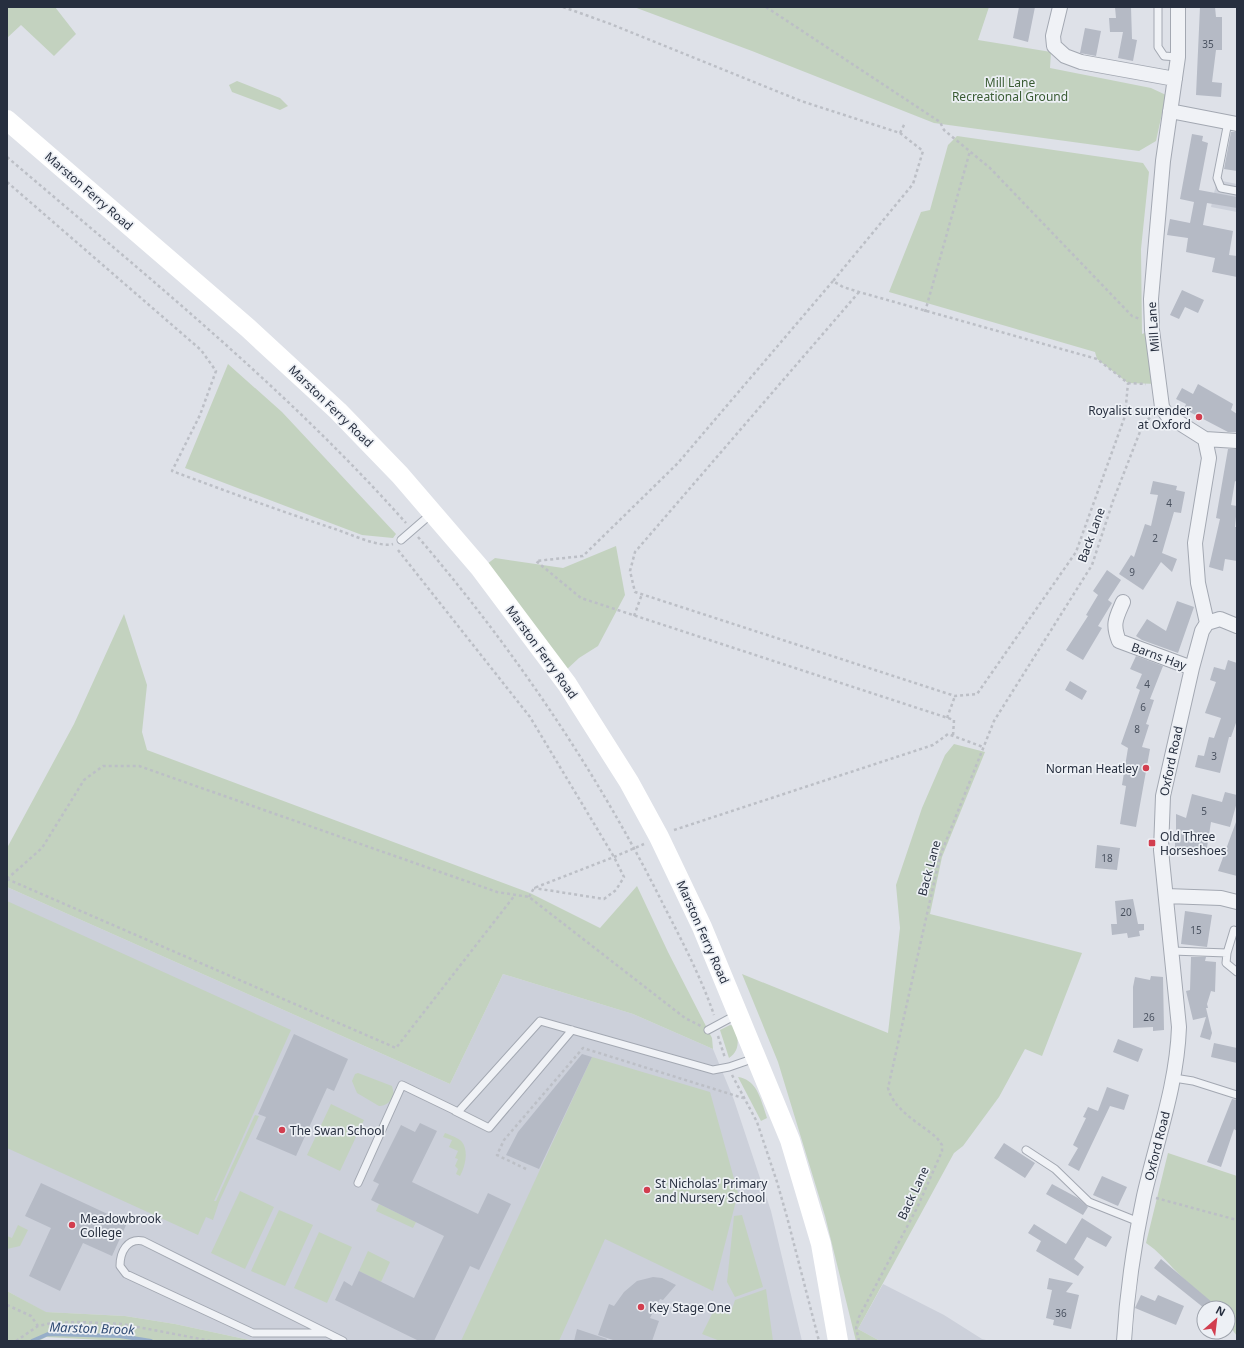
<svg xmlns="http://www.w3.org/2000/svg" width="1244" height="1348" viewBox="0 0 1244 1348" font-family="'Noto Sans',sans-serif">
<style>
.built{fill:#ccd0da}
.green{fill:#c3d2bf}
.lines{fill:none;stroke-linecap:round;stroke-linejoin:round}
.stream{stroke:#97aec9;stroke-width:4}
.building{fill:#b5bac5}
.service-casing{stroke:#a3a8b2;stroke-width:9}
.minor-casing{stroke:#a3a8b2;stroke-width:16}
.path{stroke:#bcbfc6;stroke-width:2.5;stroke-dasharray:3 3;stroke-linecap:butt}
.service{stroke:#f0f2f6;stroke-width:7}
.minor{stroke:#f0f2f6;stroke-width:14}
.secondary{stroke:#fff;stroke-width:20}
.poi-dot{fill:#d23e4f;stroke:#edf0f5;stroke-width:1.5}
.labels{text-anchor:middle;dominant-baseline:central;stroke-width:3.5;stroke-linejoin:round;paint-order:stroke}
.number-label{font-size:10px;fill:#4a5260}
.park-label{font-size:12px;fill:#395b33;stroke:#edf0f5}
.street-label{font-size:12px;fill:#272f3f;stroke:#edf0f5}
.poi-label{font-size:12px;fill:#272f3f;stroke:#edf0f5;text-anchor:start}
.water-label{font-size:13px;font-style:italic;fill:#304c74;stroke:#edf0f5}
</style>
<rect width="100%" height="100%" fill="#dee1e8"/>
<!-- built -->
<path class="built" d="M1217 180 1237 184V212L1211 207Z
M7 887 450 1084 503 974 633 1014 713 1049 734 1100 771 1211 802 1341H254L175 1324 125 1316 45 1312 7 1291Z
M883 1284 944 1315 982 1339 990 1341H880L858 1329Z"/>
<!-- green -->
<path class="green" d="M7 7H55L76 34 54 56 21 25 7 38Z
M634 7H989L978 40 1051 52 1050 68 1151 88 1166 95 1156 141 1139 151 934 123 752 51Z
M237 81 280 98 288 106 280 110 232 92 229 85Z
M957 136 1143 163 1149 172 1141 249 1142 334 1152 330 1158 384 1128 383 1097 359 1095 352 889 292 921 212 930 210 948 145Z
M228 364 282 412 396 534 393 538 362 535 185 468Z
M616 546 625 595 598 646 579 658 565 671 487 564 495 558 563 568Z
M124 614 147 685 142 732 147 750 530 893 600 928 637 886 668 952 708 1030 712 1038 713 1049 633 1014 503 974 450 1084 7 887V848L74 724Z
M954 744 985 752 942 857 930 914 1082 953 1042 1056 1025 1049 999 1097 963 1146 954 1153 858 1329 880 1341H856L825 1216 778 1062 742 974 888 1033 900 928 896 885 922 808 945 755Z
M7 901 291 1030 214 1201H216L255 1115 259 1116 219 1202 213 1220 206 1217 198 1235 7 1148Z
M730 1025 735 1026C738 1038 741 1050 729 1058L720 1030Z
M592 1057 710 1092 738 1193 713 1291 605 1239 559 1341H461Z
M358 1073 392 1086 394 1094C391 1101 387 1106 379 1106L357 1093 352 1081 355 1074Z
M738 1077C758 1080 761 1101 767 1118L761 1121Z
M331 1104 364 1120 340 1171 307 1155Z
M445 1133C450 1135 459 1138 462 1142 469 1151 465 1167 460 1176L456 1174 458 1169 455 1166 458 1159 455 1158 458 1151 449 1147 452 1140 443 1137Z
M1168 1153 1237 1176V1336L1228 1324V1308H1215C1205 1296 1194 1288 1183 1278 1170 1266 1161 1253 1146 1243Z
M240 1191 274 1207 245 1269 211 1253Z
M379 1204 416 1222 413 1228 376 1211Z
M279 1210 313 1225 285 1286 251 1271Z
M742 1215 763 1287 735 1297 727 1282 734 1216Z
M18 1225 28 1230 20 1246 7 1249V1236L12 1238Z
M319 1232 352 1247 327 1303 294 1288Z
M368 1251 390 1262 381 1282 359 1271Z
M766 1289 773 1341H720L702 1334 713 1312 723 1310 730 1315 735 1300Z
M7 1291 46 1312 125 1316 175 1324 254 1341H120L46 1337 39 1341H7Z"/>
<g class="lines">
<!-- stream -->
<path class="stream" d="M32 1341 48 1334 120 1336 151 1341"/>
</g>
<!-- building -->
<path class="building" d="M1019 7H1035L1028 42 1013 38Z
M1115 7H1131L1132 39 1137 40 1133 61 1118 58 1123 32H1110L1109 18H1116Z
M1200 7H1215L1216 17H1222V50H1216L1212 82 1222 83 1221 97 1196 95Z
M1085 28 1101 31 1096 56 1080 53Z
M1231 132H1237V171L1224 169Z
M1192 134 1203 136 1202 141 1208 143 1199 190 1237 197V208L1207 203 1203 225 1233 231 1229 255 1237 256V277L1212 272 1215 258 1186 252 1188 238 1167 235 1170 219 1190 223 1194 202 1180 199Z
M1182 290 1204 300 1198 313 1185 307 1179 319 1170 315Z
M1198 384 1233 404 1231 410 1237 414V432H1228L1184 409 1186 404 1176 399 1182 388 1193 394Z
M1228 449H1237V482L1235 481 1231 505 1237 506 1235 527H1237V561L1225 559 1223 571 1209 567 1220 519 1216 518Z
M1153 481 1177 486 1176 490 1185 492 1181 513 1174 512 1162 553 1177 559 1172 572 1161 562 1143 590 1119 574 1131 555 1134 557 1145 524 1151 526 1158 495 1150 494Z
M1107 570 1121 580 1108 600 1112 603 1098 626 1102 628 1083 660 1066 650 1088 616 1086 615 1098 595 1093 591Z
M1177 601 1194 607 1178 653 1142 640 1136 636 1147 619 1166 631Z
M1136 656 1163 666 1150 699 1154 700 1146 724 1149 725 1142 747 1150 749 1136 827 1120 824 1126 786 1122 785 1128 748 1121 744 1140 690 1136 688 1142 674 1130 669Z
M1228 660 1237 663V720L1231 737H1229L1220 773 1195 767 1198 755 1204 756 1209 737 1214 738 1221 718 1205 713 1216 682 1210 680 1214 667 1225 670Z
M1070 681 1087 691 1082 700 1065 690Z
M1225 792 1237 795V802L1230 827 1211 822 1206 854 1175 851V838H1176V814L1186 818 1192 794 1222 802Z
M1236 822H1237V876L1218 871Z
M1097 845 1120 848 1117 870 1095 868Z
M1133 899 1138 924H1144V930L1139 931 1140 936 1128 938 1127 933 1112 935 1111 924H1117L1115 901Z
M1185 911 1212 915 1207 947 1181 944Z
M1191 957H1206L1205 961 1216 962 1215 992 1211 991 1207 1004 1208 1008H1206L1212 1033 1210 1040 1200 1037 1206 1017 1193 1020 1186 991 1190 990Z
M1151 976 1163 977 1164 1030 1153 1031V1027L1133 1028V987L1135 977 1150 980Z
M294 1034 348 1059 334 1091 327 1088 296 1156 256 1139 266 1117 258 1114Z
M1118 1039 1143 1049 1138 1062 1113 1052Z
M1214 1043 1237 1048V1063L1211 1057Z
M582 1054 592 1057 539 1169 506 1155 518 1132Z
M1107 1087 1129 1095 1124 1110 1110 1106 1079 1171 1068 1165 1078 1148 1073 1145 1086 1118 1083 1117 1088 1107 1098 1111Z
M1232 1099 1237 1100V1131L1234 1129 1221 1167 1207 1162Z
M420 1123 437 1131 412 1182 478 1214 488 1193 511 1204 479 1270 470 1266 434 1341H419L335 1300 344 1281 352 1286 359 1271 414 1298 444 1236 371 1200 379 1184 373 1181 401 1125 415 1132Z
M1004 1143 1035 1163 1025 1178 994 1158Z
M1102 1176 1127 1187 1118 1206 1093 1195Z
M41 1183 127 1223 112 1256 83 1243 60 1291 29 1276 51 1228 25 1216Z
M1052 1184 1078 1198 1088 1207 1083 1215 1046 1194Z
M1082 1218 1112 1237 1106 1247 1087 1237 1074 1259 1084 1267 1078 1276 1036 1251 1041 1241 1028 1233 1034 1224 1066 1244Z
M1161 1259 1213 1303 1209 1308H1204L1154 1268Z
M653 1277 662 1278 676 1285 663 1300 660 1299 650 1318 659 1321 652 1341H616L598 1335 609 1304 614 1306 624 1292 637 1281Z
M1049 1278 1073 1283 1066 1292 1079 1295 1071 1329 1053 1325 1054 1320 1046 1318 1052 1290 1047 1289Z
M1141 1295 1155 1301 1158 1295 1184 1306 1176 1325 1135 1308Z
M577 1329 607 1339 606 1341H574Z"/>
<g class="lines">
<!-- service casing -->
<g class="service-casing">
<path id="service" d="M1158 7V47L1164 56 1178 57
M1228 122 1217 178 1221 188 1237 191
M401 540 431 514
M1234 930 1227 953 1226 963 1237 972
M1172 951 1227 953
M708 1030 736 1015
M1174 1078 1193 1081 1237 1095
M455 1111 489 1128 572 1030
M1026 1150 1055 1169 1089 1202 1139 1222
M358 1183 402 1085 458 1112 540 1021 713 1070 729 1067 755 1058
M326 1333H253L126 1274 120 1266C120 1252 127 1238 143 1241L343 1341"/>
</g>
<!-- minor casing -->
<g class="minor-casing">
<path id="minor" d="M1060 7 1053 36 1054 46 1065 56 1081 62 1175 79
M1178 7V57L1163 161 1151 299 1152 330 1162 407 1167 415 1205 439 1209 458 1195 543 1198 583 1207 623
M1170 111 1237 124
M1205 439 1237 441
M1123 602C1116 618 1112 624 1119 641L1192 668
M1207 623 1220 619 1237 626
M1166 896 1221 898 1237 902
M1124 1341C1127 1292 1134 1244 1144 1196 1157 1139 1177 1085 1179 1027L1161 850 1163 796 1192 668 1202 631 1207 623"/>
</g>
<!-- path -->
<path class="path" d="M563 7 608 23 801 101 900 133 905 123
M766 7 940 122 944 130 990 168 1132 316 1140 319
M900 133 923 151 913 184 833 281 843 287 859 292 1097 359 1128 383 1146 384
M7 157C144 274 286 388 406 523
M7 182 201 350 216 371 200 415 172 471C226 491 280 511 335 529 350 534 380 548 393 544
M833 281 678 463 583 556 536 561 581 598 954 720 953 736
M859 292 635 552 630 571 635 592 955 696 977 694 1076 552 1125 416 1128 383
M925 312 970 151
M418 537C514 649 598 773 664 906 682 941 701 977 714 1015
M398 550 530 717 614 857 624 877 616 890 604 899 534 888
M634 616 642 594
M947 718 955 696
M674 830 933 745 948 734 983 747
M7 879 42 848 84 780 103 766H139L497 892 529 897 685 1018 701 1026
M7 879 396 1048 515 895
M529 897 534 888 614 857 644 844
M718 1036 725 1058
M732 1075 757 1122 777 1182 787 1217 819 1341
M526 1169 497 1155 504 1140 583 1048 743 1098
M1156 1198 1237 1220
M7 1305 31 1316 38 1326
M16 1341 38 1326 52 1323 80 1322 122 1324 211 1341
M859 1341 856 1328 859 1317 917 1208 942 1151V1145L937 1138C920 1123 894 1111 888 1088L940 856 994 721 1092 565 1113 501 1143 424 1153 415"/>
<!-- service -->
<use href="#service" class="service"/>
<!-- minor -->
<use href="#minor" class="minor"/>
<!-- secondary -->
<path class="secondary" d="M7 120 248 328 338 411 400 475 480 568 567 684 629 782 659 837 702 927 790 1140 821 1244 838 1341"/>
</g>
<!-- markers -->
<g class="poi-dot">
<circle cx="1199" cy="417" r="4"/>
<circle cx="1146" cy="768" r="4"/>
<rect x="1148" y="839" width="8" height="8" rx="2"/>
<circle cx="282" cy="1130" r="4"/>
<circle cx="647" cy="1190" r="4"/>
<circle cx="72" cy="1225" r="4"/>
<circle cx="641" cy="1307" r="4"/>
</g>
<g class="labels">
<!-- number labels -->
<g class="number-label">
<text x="1208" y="44">35</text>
<text x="1169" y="503">4</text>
<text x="1155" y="538">2</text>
<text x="1132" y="572">9</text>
<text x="1147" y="684">4</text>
<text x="1143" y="707">6</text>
<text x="1137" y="729">8</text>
<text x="1214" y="756">3</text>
<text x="1204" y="811">5</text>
<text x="1107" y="858">18</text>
<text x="1126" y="912">20</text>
<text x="1196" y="930">15</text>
<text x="1149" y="1017">26</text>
<text x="1061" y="1313">36</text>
</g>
<!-- park labels -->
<g class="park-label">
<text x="1010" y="82">Mill Lane<tspan x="1010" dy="14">Recreational Ground</tspan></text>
</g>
<!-- street labels -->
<g class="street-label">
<text transform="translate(89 191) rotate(41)">Marston Ferry Road</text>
<text transform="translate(1153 327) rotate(-94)">Mill Lane</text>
<text transform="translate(331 406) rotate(44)">Marston Ferry Road</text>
<text transform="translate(1091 535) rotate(-70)">Back Lane</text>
<text transform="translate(542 652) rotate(54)">Marston Ferry Road</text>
<text transform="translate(1159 656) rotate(20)">Barns Hay</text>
<text transform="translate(1171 761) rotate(-78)">Oxford Road</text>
<text transform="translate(929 868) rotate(-75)">Back Lane</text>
<text transform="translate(703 932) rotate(66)">Marston Ferry Road</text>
<text transform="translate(1157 1146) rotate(-76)">Oxford Road</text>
<text transform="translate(913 1193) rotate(-65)">Back Lane</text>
</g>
<!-- poi labels -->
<g class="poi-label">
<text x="1191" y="410" text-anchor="end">Royalist surrender<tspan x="1191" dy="14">at Oxford</tspan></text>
<text x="1138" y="768" text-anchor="end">Norman Heatley</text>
<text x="1160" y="836">Old Three<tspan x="1160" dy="14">Horseshoes</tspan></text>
<text x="290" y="1130">The Swan School</text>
<text x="655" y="1183">St Nicholas' Primary<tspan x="655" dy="14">and Nursery School</tspan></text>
<text x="80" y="1218">Meadowbrook<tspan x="80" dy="14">College</tspan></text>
<text x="649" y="1307">Key Stage One</text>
</g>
<!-- water labels -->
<g class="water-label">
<text transform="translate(92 1328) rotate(2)">Marston Brook</text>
</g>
</g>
<!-- border -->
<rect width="1244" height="1348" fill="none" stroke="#272f3f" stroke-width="16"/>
<!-- north arrow -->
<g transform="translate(1216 1320) rotate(28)"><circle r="19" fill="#edf0f5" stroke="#9ea3ac"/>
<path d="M0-3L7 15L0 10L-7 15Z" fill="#d23e4f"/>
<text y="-6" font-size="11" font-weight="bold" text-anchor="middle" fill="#272f3f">N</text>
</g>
</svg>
